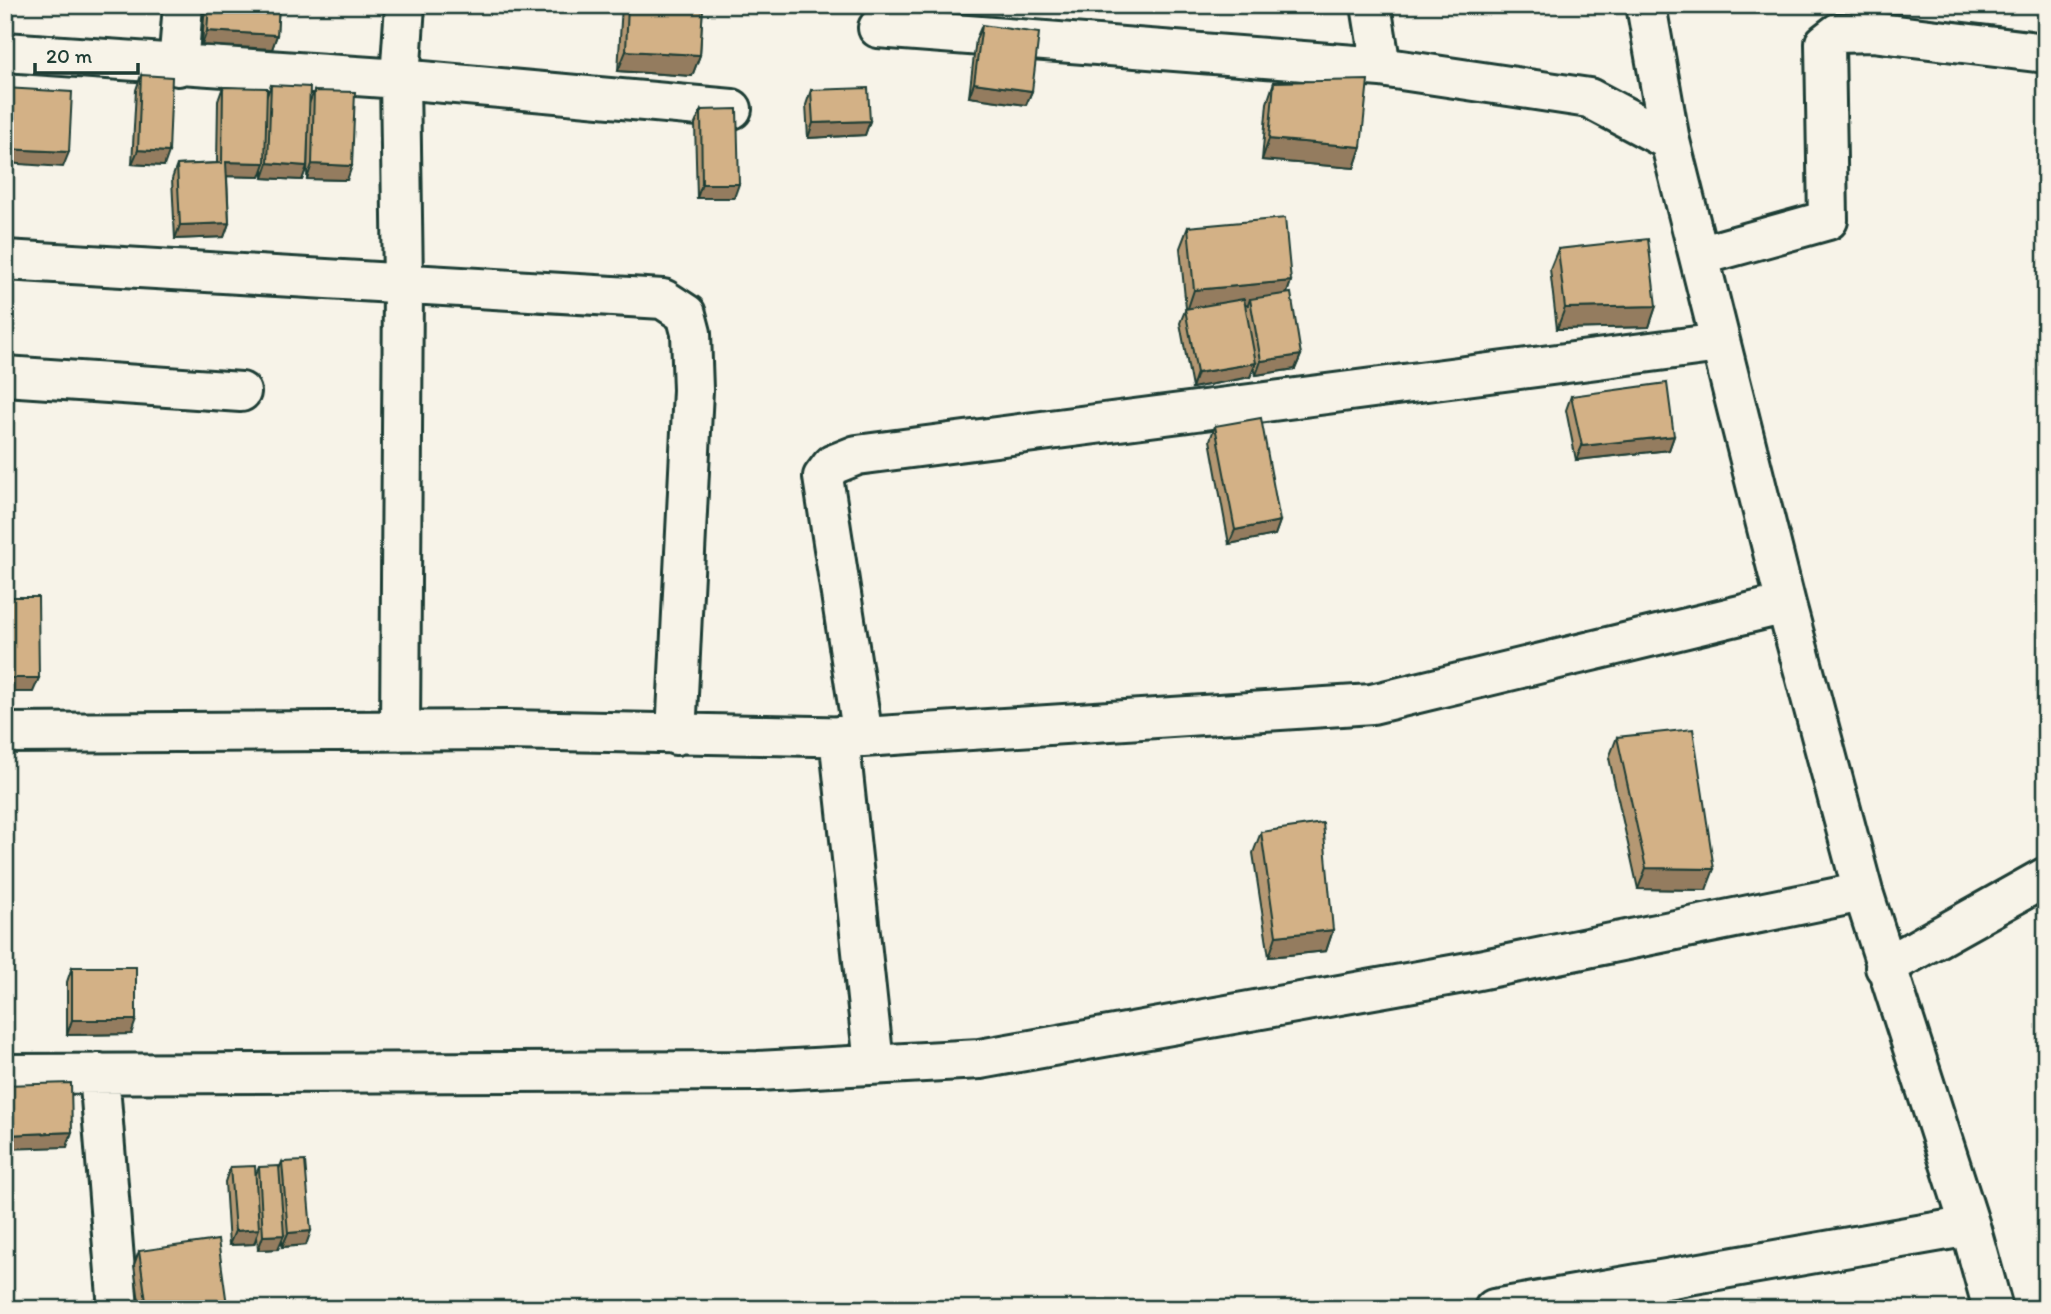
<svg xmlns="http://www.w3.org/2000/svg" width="2051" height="1314" viewBox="0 0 2051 1314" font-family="Itim,sans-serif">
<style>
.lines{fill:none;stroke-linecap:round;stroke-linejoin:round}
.minor-casing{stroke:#1f3d34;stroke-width:44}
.minor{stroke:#f7f3e8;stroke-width:38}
.wall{fill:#b59873;stroke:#1f3d34;stroke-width:2}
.shaded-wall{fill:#947c5e;stroke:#1f3d34;stroke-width:2}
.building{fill:#d3b186;stroke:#1f3d34;stroke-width:2}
</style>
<rect width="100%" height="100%" fill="#f7f3e8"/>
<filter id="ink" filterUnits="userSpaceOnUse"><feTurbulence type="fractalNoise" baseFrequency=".0143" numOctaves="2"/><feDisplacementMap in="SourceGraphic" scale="14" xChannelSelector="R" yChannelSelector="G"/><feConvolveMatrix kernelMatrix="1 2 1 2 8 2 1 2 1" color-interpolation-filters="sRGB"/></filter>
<g filter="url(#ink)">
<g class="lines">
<!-- minor casing -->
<g class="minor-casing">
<path id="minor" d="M1371 5 1381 67
M1646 5 1670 141 1786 604 1863 892 1970 1226 1993 1309
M878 28 1381 67 1589 98 1670 141
M5 52 400 79 732 109
M178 66 183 5
M1699 256 1828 220 1825 43 1838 33 1872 32 2046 53
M5 260 663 299 686 314 691 333 693 390 676 735
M5 376 241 392
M400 731 403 284 400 79 405 5
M5 733 507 730 863 737 1372 704 1786 604
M839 736 874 1064
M863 737 823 477 832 465 857 455 1720 343
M1885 967 2046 877
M99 1073 118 1309
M5 1074 758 1071 980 1059 1469 972 1863 892
M1494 1309 1970 1226"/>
</g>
<!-- minor -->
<use href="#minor" class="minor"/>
</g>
<!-- wall -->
<path class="wall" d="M205 5H279L277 35 272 49 202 45Z
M622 5H703L700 55 692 76 618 71Z
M982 25 1032 91 1026 105 969 97 976 39Z
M141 75 164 166 132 164 136 90Z
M1274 82 1361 147 1354 168 1262 160 1267 103Z
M271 85 309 104 314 91 347 180 307 179 308 129 307 166 302 180 263 178V169L260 177 227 176 229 223 224 237 175 239 172 179 177 165 217 163 218 101 223 87 266 98Z
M811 90 870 121 865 135 808 138 806 105Z
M701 110 734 198H697L695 124Z
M1188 227 1291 281 1287 293 1301 355 1295 369 1256 375 1254 367 1250 377 1192 388 1180 323 1186 308 1180 248Z
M1558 249 1656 306 1649 327 1557 329 1550 269Z
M1571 396 1674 436 1669 450 1576 460 1566 410Z
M1215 426 1280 521 1275 535 1229 544 1210 440Z
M1617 737 1706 890 1638 889 1609 758Z
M1261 832 1333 930 1326 951 1269 957 1253 853Z
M72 967 131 1034 67 1035V982Z
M282 1162 306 1245 282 1247V1239L278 1249 258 1250 257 1236 254 1244 229 1245 225 1182 230 1167 255 1176 259 1167 279 1169Z
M139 1251 227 1305 226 1309H140L134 1265Z"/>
<!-- shaded-wall -->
<path class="shaded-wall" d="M207 31 277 35 272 49 202 45Z
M626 51 700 55 692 76 618 71Z
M974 83 1032 91 1026 105 969 97Z
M870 121 865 135 808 138 813 123Z
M1269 139 1361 147 1354 168 1262 160Z
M5 149 69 152 63 167 5 163Z
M138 150 169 152 164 166 132 164Z
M226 162 265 163 260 177 221 176Z
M268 163 307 166 302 180 263 178Z
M312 164 352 166 347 180 307 179Z
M702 184H739L734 198H697Z
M229 223 224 237 175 239 180 225Z
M1291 281 1284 302 1250 299 1248 305 1187 311 1194 290Z
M1656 306 1649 327 1557 329 1565 308Z
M1301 355 1295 369 1256 375 1261 361Z
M1256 363 1250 377 1192 388 1197 373Z
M1674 436 1669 450 1576 460 1582 446Z
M1280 521 1275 535 1229 544 1235 530Z
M5 678H39L33 692H5Z
M1646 868 1714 869 1706 890 1638 889Z
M1333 930 1326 951 1269 957 1276 936Z
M72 1020H136L131 1034 67 1035Z
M72 1132 67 1147 5 1149V1135Z
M259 1229 254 1244 229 1245 235 1231Z
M311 1231 306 1245 282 1247 288 1233Z
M284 1235 278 1249 258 1250 263 1236Z
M227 1305 226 1309H197Z"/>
<!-- building -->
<path class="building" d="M209 5H279L277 35 207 31Z
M628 5H703L700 55 626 51Z
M982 25 1039 33 1032 91 974 83Z
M141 75 172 77 169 152 138 150Z
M1368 80 1361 147 1269 139 1274 82Z
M271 85 310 87 307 166 268 163Z
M223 87 267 88 265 163 226 162 229 223 180 225 177 165 222 163Z
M5 88 72 92 69 152 5 149Z
M868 88 870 121 813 123 811 90Z
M314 91 355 92 352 166 312 164Z
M737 109 739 184H702L701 110Z
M1285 218 1291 281 1194 290 1188 227Z
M1648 239 1656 306 1565 308 1558 249Z
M1291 293 1301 355 1261 361 1250 299Z
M1244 299 1256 363 1197 373 1185 309Z
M1667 383 1674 436 1582 446 1571 396Z
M1261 418 1280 521 1235 530 1215 426Z
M5 597H38L39 678H5Z
M1693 729 1714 869 1646 868 1617 737Z
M1323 823 1333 930 1276 936 1261 832Z
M72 967H136V1020H72Z
M71 1083 72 1132 5 1135V1085Z
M305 1161 311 1231 288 1233 282 1162Z
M255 1166 259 1229 235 1231 230 1167Z
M279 1166 284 1235 263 1236 259 1167Z
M218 1240 227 1305 197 1309H147L139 1251Z"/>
</g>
<!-- margin -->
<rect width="2051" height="1314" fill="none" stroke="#f7f3e8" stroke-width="28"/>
<rect x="14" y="14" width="2023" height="1286" fill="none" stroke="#1f3d34" stroke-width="2.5" filter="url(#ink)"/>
<!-- scale -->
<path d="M35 63v10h103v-10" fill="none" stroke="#1f3d34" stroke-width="3.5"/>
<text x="46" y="63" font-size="21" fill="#1f3d34" stroke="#f7f3e8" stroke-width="5" paint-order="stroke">20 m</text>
</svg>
